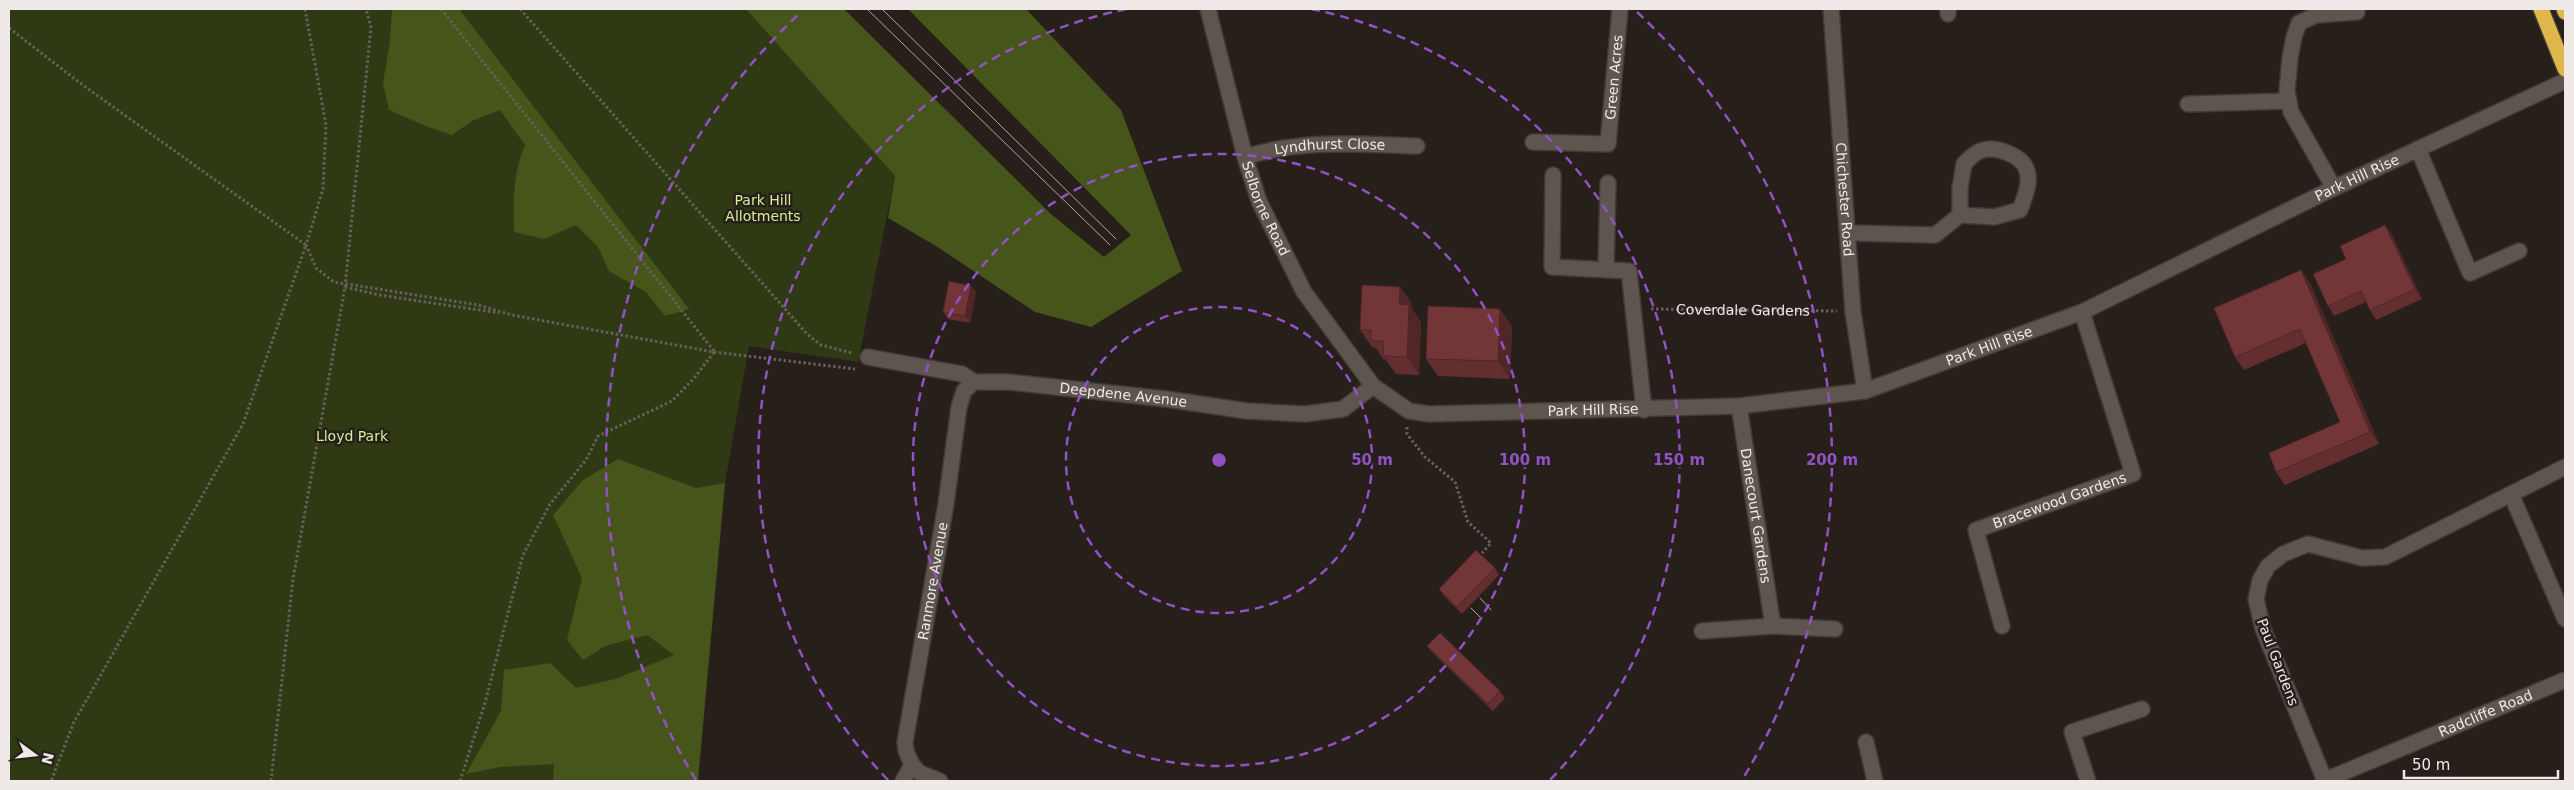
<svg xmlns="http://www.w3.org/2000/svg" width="2574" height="790" viewBox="0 0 2574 790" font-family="'DejaVu Sans',sans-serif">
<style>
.green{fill:#2f3a15}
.forest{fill:#465519}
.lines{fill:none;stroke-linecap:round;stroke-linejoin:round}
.minor-casing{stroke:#403a37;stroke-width:18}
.highway-casing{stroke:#403a37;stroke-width:18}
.path{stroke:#665f5b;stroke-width:3;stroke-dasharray:2.5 2.5;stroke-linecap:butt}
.minor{stroke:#5e554f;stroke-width:15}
.highway{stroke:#dfb74c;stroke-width:15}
.tram{stroke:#ada7a3;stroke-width:1}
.wall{fill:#632e30}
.shaded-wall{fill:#502627}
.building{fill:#733638;stroke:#502627}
.ring{fill:none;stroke:#9252c7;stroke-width:2.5;stroke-dasharray:9 6}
.labels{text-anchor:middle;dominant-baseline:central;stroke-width:5;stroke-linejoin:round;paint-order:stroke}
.street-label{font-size:14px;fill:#efeae7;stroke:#271f1a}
.park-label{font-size:14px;fill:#d4ef97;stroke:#271f1a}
.centre{fill:#9252c7;stroke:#271f1a;stroke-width:2.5}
.ring-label{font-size:15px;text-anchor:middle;font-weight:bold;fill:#9252c7;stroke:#271f1a;stroke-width:5;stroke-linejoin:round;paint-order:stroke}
</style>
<rect width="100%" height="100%" fill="#271f1a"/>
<!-- green -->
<path class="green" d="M9 9H746L895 176 858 362 749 346 725 483 697 556 684 781H9Z"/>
<!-- forest -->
<path class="forest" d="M392 9H459L689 309 665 316 646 292 609 271 598 247 576 225 544 239 514 232C513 202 513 173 525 145L500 110 472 121 452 135 428 127 389 110 383 83 390 41Z
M746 9H844L1051 214 1104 257 1131 235 908 9H1026L1121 110 1182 271 1091 327 1035 312 936 246 888 218 895 176Z
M618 459 696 488 725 483 698 781H553L554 764 500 767 466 774 501 711 504 670 550 663 576 688 615 679 674 655 647 635 605 646 583 660 567 640 582 578 553 515 583 480Z"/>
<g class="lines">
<!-- minor casing -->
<g class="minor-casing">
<g id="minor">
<path id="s2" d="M1208 9 1245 157 1259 201 1304 292 1373 386 1409 411 1429 414 1739 406 1865 391 2082 312 2334 188 2565 81"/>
<path id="s3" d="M1831 9 1853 312 1865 391"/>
<path d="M1948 9V14"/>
<path d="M2188 104 2289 101"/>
<path id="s4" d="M1533 142 1608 144 1620 9"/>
<path d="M2418 149 2470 273 2519 251"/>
<path id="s5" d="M1245 157C1302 139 1358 144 1417 146"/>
<path d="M1553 175 1552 267 1629 271 1644 410"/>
<path d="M2334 188 2291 112 2287 91 2290 58 2294 37 2299 23 2316 15 2357 12"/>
<path d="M1849 233 1935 235 1960 215 1994 217 2020 210C2024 198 2031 184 2027 171 2023 155 1994 145 1980 151 1974 153 1968 160 1964 164L1960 188V215"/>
<path d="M1606 270 1608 183"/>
<path id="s6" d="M868 357 962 374 974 382H1009L1166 399 1247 411 1305 414 1343 409 1373 386"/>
<path id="s7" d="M1739 406 1773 626"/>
<path d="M2511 494 2565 619"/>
<path id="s8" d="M2002 626 1976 530 2133 474 2082 312"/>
<path d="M1702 631 1773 626 1835 629"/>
<path d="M1866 742 1875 781"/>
<path d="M912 765 920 773 940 781"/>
<path id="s9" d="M903 781 912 765 906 751 905 742 946 504 959 407 964 391 974 382"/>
<path d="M2088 781 2072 732 2142 709"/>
<path id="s10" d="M2323 781 2565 680"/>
<path d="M2325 781 2263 629 2256 599 2260 580 2268 566 2283 554 2308 544 2362 558 2385 557 2565 467"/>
</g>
</g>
<!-- highway casing -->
<g class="highway-casing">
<path id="highway" d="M2541 9 2565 69
M2564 9 2565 12"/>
</g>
<!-- path -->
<g class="path">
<path d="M305 9 326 125 323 189 306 245 316 268 334 282 478 305 512 315 714 352 855 369"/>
<path d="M441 9 714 351"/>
<path d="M520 9 808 335 821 345 852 353"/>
<path d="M9 28 84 86 306 245 243 424 74 722 51 781"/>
<path d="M345 287 379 295 499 313"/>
<path id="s1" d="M1651 309 1837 311"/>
<path d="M1407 427V434L1425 457 1455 482 1468 522 1491 543 1482 553"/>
<path d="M271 781 293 579 345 287 371 27 366 9"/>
<path d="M460 781 485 703 523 555 550 504 586 460 598 436 672 401 695 377 714 352"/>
</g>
<!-- minor -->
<use href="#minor" class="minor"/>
<!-- highway -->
<use href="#highway" class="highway"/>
<!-- tram -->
<path class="tram" d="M867 9 1110 245
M882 9 1116 239
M1480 598 1491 610
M1471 608 1482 619"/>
</g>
<!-- wall -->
<path class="wall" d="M2392 235 2422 299 2376 320 2370 310 2366 302 2334 316 2328 306Z
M2310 283 2379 444 2285 485 2276 472 2340 422 2306 343 2244 370 2235 357Z
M1400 287 1412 304V309L1421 322 1419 375 1396 374 1385 359H1383L1376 348 1372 347 1360 330Z
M976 292 970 323 948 319 943 312Z
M1512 326 1510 379 1438 376 1426 359Z
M1495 568 1499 575 1462 614 1444 596 1439 589Z
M1427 646 1500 691 1505 698 1493 711 1432 652Z"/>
<!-- shaded-wall -->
<path class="shaded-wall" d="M2385 225 2392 235 2422 299 2415 289Z
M2301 270 2310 283 2379 444 2370 432Z
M971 286 976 292 970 323 965 316Z
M1400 287 1412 304V309L1421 322 1419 375 1407 357 1399 304Z
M1500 309 1512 326 1510 379 1498 361Z"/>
<!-- building -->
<path class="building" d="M2385 225 2415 289 2370 310 2361 291 2328 306 2313 274 2346 259 2340 246Z
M2301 270 2370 432 2276 472 2269 453 2340 422 2300 329 2235 357 2214 308Z
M949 281 971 286 965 316 943 312Z
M1362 285 1400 287 1399 304 1409 305 1407 357 1383 356 1384 341H1371V330H1360Z
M1428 306 1500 309 1498 361 1426 359Z
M1476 550 1495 568 1457 607 1439 589Z
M1440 633 1500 691 1488 704 1427 646Z"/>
<!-- distance rings -->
<g class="ring">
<circle cx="1219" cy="460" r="153"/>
<circle cx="1219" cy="460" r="306"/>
<path d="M888 780A460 460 0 0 1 1127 9M1311 9A460 460 0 0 1 1550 780"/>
<path d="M696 780A613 613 0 0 1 801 12M1637 12A613 613 0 0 1 1742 780"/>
</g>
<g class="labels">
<!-- street labels -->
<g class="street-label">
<text stroke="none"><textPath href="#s4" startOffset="142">Green Acres</textPath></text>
<text stroke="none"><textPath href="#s5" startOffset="86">Lyndhurst Close</textPath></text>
<text stroke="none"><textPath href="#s2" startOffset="1455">Park Hill Rise</textPath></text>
<text stroke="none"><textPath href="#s3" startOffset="191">Chichester Road</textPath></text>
<text stroke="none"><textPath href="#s2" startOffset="208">Selborne Road</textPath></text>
<text stroke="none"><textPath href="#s1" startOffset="92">Coverdale Gardens</textPath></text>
<text stroke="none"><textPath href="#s2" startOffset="1050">Park Hill Rise</textPath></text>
<text stroke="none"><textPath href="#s6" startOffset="260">Deepdene Avenue</textPath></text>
<text stroke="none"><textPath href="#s2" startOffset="645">Park Hill Rise</textPath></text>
<text stroke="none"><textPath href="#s8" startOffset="188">Bracewood Gardens</textPath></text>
<text stroke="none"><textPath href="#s7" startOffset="111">Danecourt Gardens</textPath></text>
<text stroke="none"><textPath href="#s9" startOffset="206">Ranmore Avenue</textPath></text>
<text transform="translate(2278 662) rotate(69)">Paul Gardens</text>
<text stroke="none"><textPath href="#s10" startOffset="176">Radcliffe Road</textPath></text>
</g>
<!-- park labels -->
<g class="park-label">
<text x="763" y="200">Park Hill<tspan x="763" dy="16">Allotments</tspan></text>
<text x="352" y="436">Lloyd Park</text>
</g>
</g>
<circle cx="1219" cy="460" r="8" class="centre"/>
<g class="ring-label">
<text x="1372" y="465">50 m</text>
<text x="1525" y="465">100 m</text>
<text x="1679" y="465">150 m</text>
<text x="1832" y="465">200 m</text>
</g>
<!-- border -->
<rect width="2574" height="790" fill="none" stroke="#efeae7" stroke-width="20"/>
<!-- north arrow -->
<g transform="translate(35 755) rotate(105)" stroke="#271f1a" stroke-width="4" paint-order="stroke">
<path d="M0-4L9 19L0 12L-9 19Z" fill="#efeae7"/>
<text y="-8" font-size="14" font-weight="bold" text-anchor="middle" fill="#efeae7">N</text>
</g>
<!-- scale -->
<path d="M2404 770v8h154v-8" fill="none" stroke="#efeae7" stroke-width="2.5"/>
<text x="2412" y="770" font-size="15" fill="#efeae7" stroke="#271f1a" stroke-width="4" paint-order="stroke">50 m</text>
</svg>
